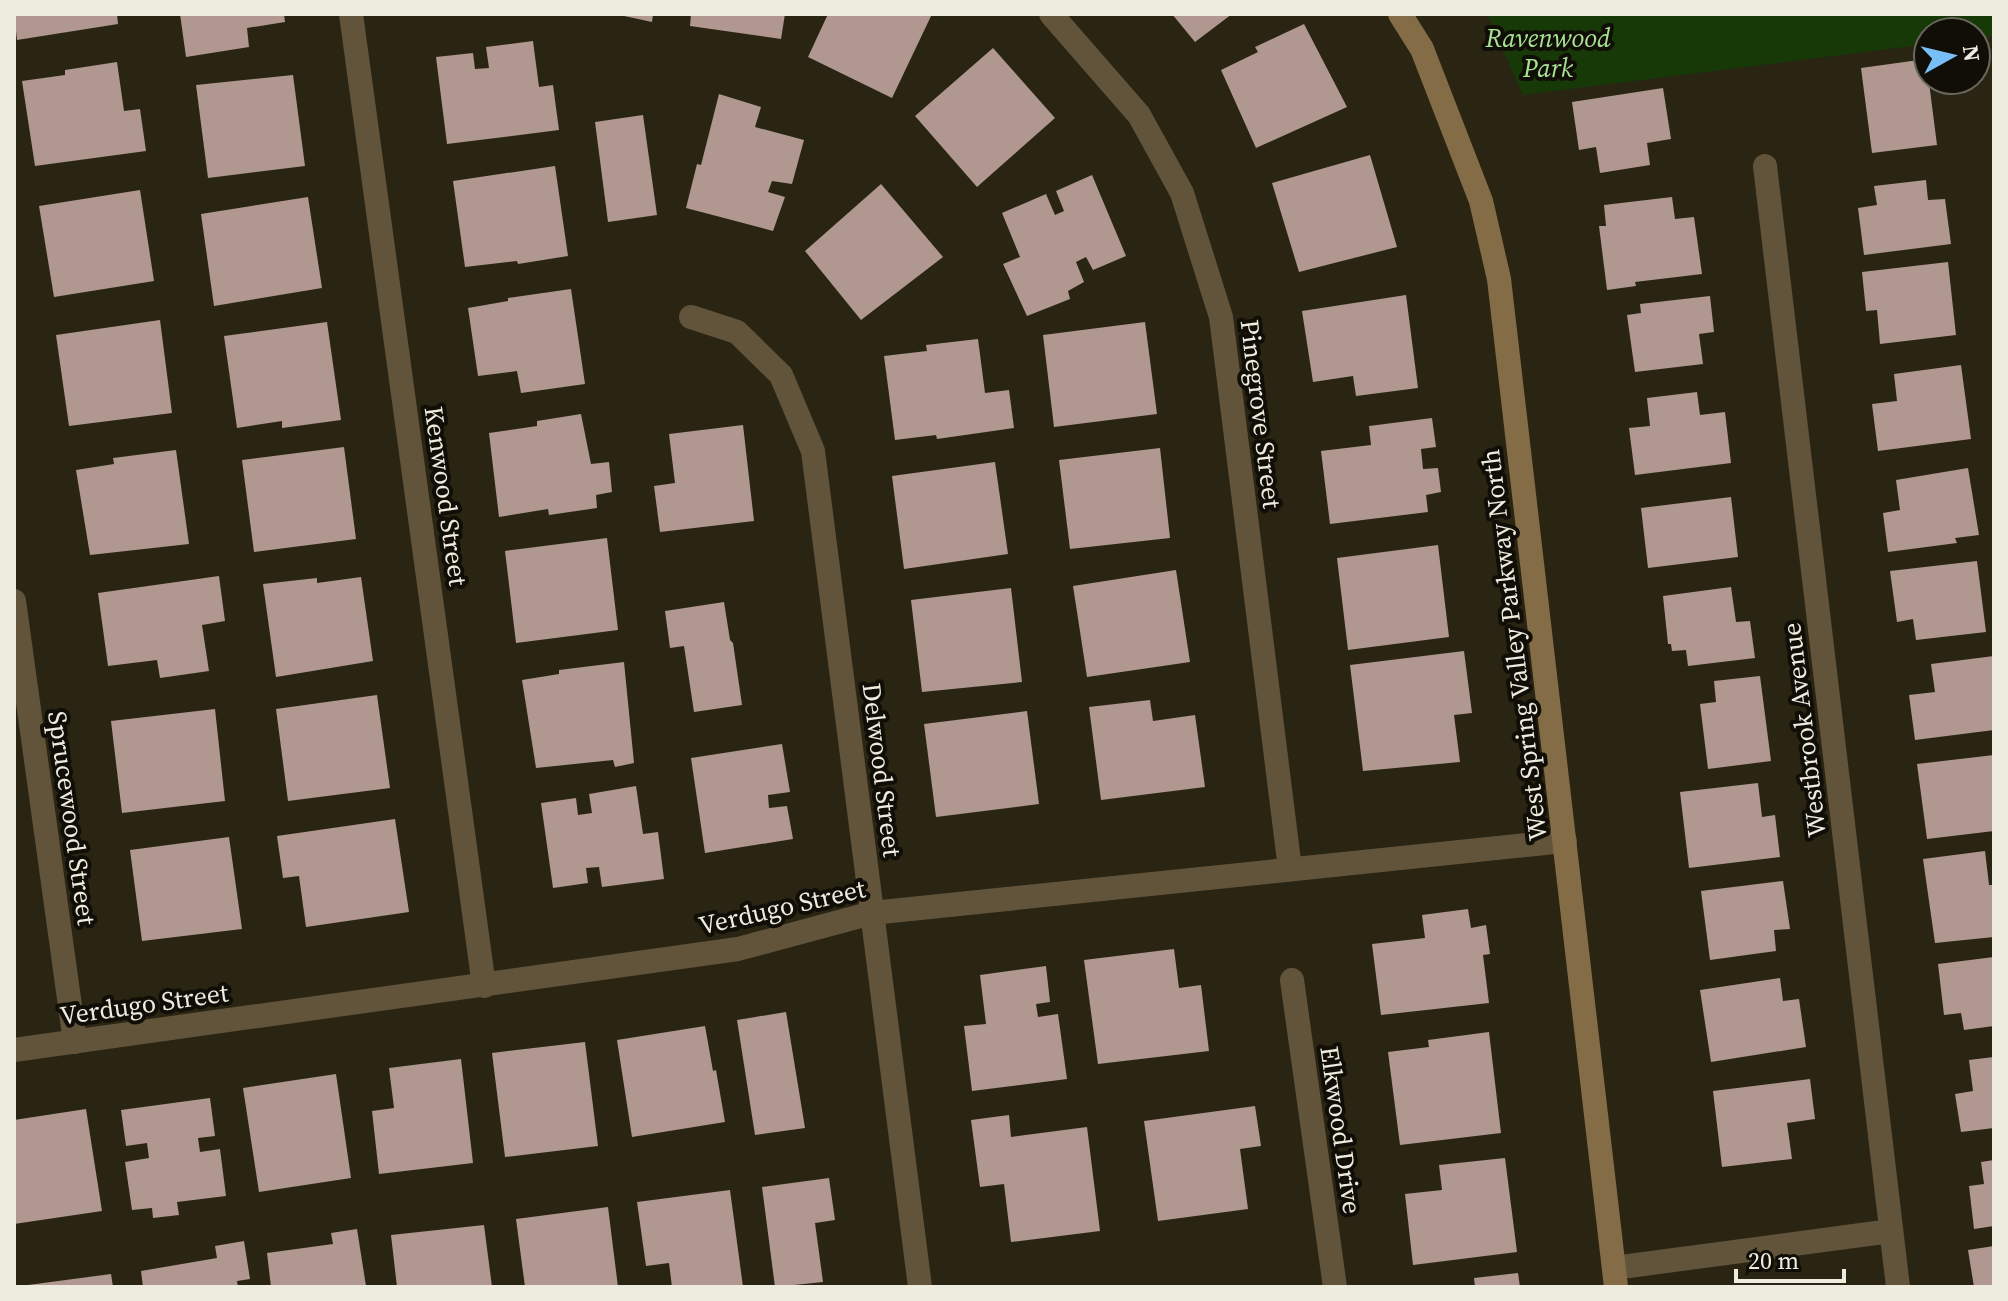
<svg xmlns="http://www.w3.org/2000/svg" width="2008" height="1301" viewBox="0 0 2008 1301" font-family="'Source Serif 4',serif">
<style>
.green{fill:#173907}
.building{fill:#b09890}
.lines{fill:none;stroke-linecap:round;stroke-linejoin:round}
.street{stroke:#62533b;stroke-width:24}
.secondary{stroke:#846c46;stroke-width:24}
.labels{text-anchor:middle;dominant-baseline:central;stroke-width:8;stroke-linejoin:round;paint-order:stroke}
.park-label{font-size:26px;font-style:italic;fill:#a8e293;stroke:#100e07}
.street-label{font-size:26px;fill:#eeebdf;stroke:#100e07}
</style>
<rect width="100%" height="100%" fill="#2a2513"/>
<!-- green -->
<path class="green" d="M1487 14H1994V36L1976 38V32H1928V44L1523 95Z"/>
<!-- building -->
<path class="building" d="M14 14H117L118 24 17 40Z
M180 14H284L285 22 247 28 249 47 186 57Z
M615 14H653L652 22Z
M691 14H785L781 39 690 26Z
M828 14H932L892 98 808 57Z
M1172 14H1232L1195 42Z
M1304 24 1347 107 1256 148 1221 70 1258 52 1255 47Z
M533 41 539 87 553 85 559 130 447 144 436 57 473 53 475 69 489 68 486 47Z
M993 48 1055 118 977 187 915 116Z
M1926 59 1937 145 1872 153 1861 68Z
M117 62 124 111 140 109 146 151 35 166 22 81 65 75V70Z
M293 75 305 166 208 178 196 85Z
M1663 88 1671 139 1647 143 1650 165 1600 173 1596 147 1579 150 1572 102Z
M719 94 761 107 755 127 804 140 792 184 772 181 768 192 785 197 773 231 686 208 697 164 701 165Z
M643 115 657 215 608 222 595 122Z
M1370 155 1397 247 1299 272 1272 183Z
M555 166 568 256 518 264 517 261 465 267 453 181Z
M1092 175 1126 256 1093 270 1086 257 1076 262 1084 282 1068 291 1070 299 1027 316 1003 264 1020 257 1002 213 1046 194 1055 215 1064 211 1056 191Z
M1926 180 1928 200 1945 199 1951 244 1864 255 1858 208 1877 205 1874 186Z
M881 184 943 257 861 320 805 251Z
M140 190 154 281 54 297 39 206Z
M308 197 322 288 214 306 201 214Z
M1672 197 1675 219 1694 217 1702 274 1635 282 1636 286 1607 290 1599 226H1606L1604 205Z
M1948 262 1956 335 1880 344 1877 310 1866 311 1862 272Z
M571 289 585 384 521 393 517 371 478 376 468 308 508 301V298Z
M1406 295 1418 388 1356 396 1353 376 1313 382 1302 311Z
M1710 296 1714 332 1699 334 1703 364 1635 372 1627 315 1641 313 1640 304Z
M160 320 172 413 69 426 56 335Z
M327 322 341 420 282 428V421L237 428 224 336Z
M1145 322 1157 414 1054 427 1043 335Z
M978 339 985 393 1009 390 1014 428 937 439 936 435 895 440 884 356 927 351 926 345Z
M1961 365 1971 439 1878 451 1872 404 1897 401 1894 374Z
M1697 392 1700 415 1725 412 1731 463 1635 475 1629 428 1650 426 1647 398Z
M581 414 591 464 609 462 612 492 596 495 597 508 549 515 548 509 499 517 489 433 537 426V421Z
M1432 418 1436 447 1421 449 1423 469 1438 468 1441 492 1426 495 1428 512 1330 524 1321 451 1371 445 1369 426Z
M743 425 754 521 660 532 654 486 675 483 669 434Z
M344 447 356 539 254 552 242 460Z
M1160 448 1170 538 1070 549 1059 460Z
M176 450 189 544 90 555 76 470 114 464 113 458Z
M995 462 1008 554 904 569 892 476Z
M1968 468 1979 535 1955 538 1957 543 1888 552 1883 513 1900 510 1896 480Z
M1731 497 1738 557 1648 568 1641 508Z
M607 538 618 630 516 643 505 551Z
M1438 545 1449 637 1348 650 1337 558Z
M1977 561 1986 632 1916 640 1913 619 1897 622 1890 571Z
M1176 570 1190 662 1087 677 1073 586Z
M219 576 225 621 202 625 209 671 160 678 157 660 108 666 98 593Z
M361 577 373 661 276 677 263 584 317 578V583Z
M1731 587 1736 622 1750 621 1755 658 1688 666 1686 650 1672 651 1671 644H1668L1663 596Z
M1011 588 1022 682 922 692 911 600Z
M724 602 730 640 733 643 742 705 694 712 684 646 670 648 665 611Z
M1464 651 1472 713 1454 715 1460 762 1363 771 1350 665Z
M1994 656V730L1915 740 1909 695 1935 692 1931 664Z
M624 662 634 763 615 767 613 760 536 768 522 680 559 674V670Z
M1760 676 1771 761 1708 769 1700 704 1716 702 1714 681Z
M377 695 390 788 288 801 276 709Z
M1150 700 1153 721 1195 715 1205 787 1101 800 1089 707Z
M215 709 225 801 122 813 111 721Z
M1027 711 1039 804 936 817 924 724Z
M782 744 790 792 768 795 769 808 787 806 793 839 705 853 691 758Z
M1994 755V831L1927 839 1917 764Z
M1758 783 1762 817 1775 815 1780 857 1689 868 1680 792Z
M636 786 643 834 658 832 664 879 602 887 599 867 586 868 588 883 553 888 541 803 576 798 578 815 592 813 589 794Z
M395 819 409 912 306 927 299 876 283 878 277 836Z
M229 837 242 929 142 941 130 850Z
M1985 851 1989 885H1994V937L1935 943 1923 859Z
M1783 881 1790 929 1774 930 1776 951 1710 960 1701 891Z
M1468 909 1471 928 1486 925 1490 954 1483 955 1489 1003 1381 1015 1372 944 1425 938 1422 915Z
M1174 949 1179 988 1201 985 1209 1051 1098 1064 1084 960Z
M1994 957V1026L1964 1030 1961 1013 1944 1015 1938 964Z
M1046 966 1050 1002 1036 1004 1038 1017 1058 1014 1067 1079 972 1091 964 1026 986 1024 980 975Z
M1780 978 1783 1001 1799 999 1806 1047 1711 1062 1700 990Z
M786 1012 805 1128 755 1135 737 1020Z
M705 1026 713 1071 716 1070 725 1122 632 1137 617 1040Z
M1489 1032 1501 1133 1400 1145 1388 1052 1429 1047 1428 1040Z
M585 1042 598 1146 505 1157 492 1053Z
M1994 1057V1128L1961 1132 1955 1094 1973 1091 1969 1060Z
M461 1059 473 1163 379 1174 372 1111 394 1108 389 1068Z
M336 1074 351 1178 259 1192 243 1088Z
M1810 1079 1815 1119 1787 1123 1792 1159 1722 1167 1713 1091Z
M210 1098 215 1136 198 1138 200 1152 220 1149 226 1196 177 1202 179 1215 153 1218 152 1208 132 1210 125 1162 149 1158 147 1143 126 1146 121 1110Z
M1255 1106 1261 1146 1240 1149 1248 1209 1158 1221 1144 1121Z
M86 1109 102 1211 14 1224V1120Z
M1009 1115 1011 1137 1087 1127 1100 1231 1011 1242 1004 1184 980 1187 971 1120Z
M1505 1158 1517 1252 1413 1265 1405 1194 1442 1190 1439 1165Z
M1994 1160V1226L1974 1229 1969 1186 1984 1184 1981 1162Z
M829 1178 835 1220 815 1223 823 1282 775 1287 762 1187Z
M730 1190 743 1287H672L669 1263 646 1266 637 1202Z
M608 1207 618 1287H525L516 1219Z
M484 1225 492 1287H397L391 1235Z
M357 1229 366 1286 271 1287 267 1253 333 1244 331 1233Z
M244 1241 250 1279 237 1281 238 1287H143L141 1271 217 1258 215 1246Z
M1994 1246V1287H1974L1968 1250Z
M1518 1273 1520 1287H1475L1474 1278Z
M111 1274 113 1287H28V1285Z"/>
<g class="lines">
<!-- street -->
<path class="street" d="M351 14 484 986
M1051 14 1139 115 1182 193 1221 317 1290 869
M1765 166 1898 1287
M691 317 737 332 781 375 813 451 920 1287
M14 601 75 1042
M1292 980 1335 1287
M14 1050 738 949 872 913 1565 841
M1614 1268 1891 1231"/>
<!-- secondary -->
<path class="secondary" d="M1400 14 1422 49 1481 201 1499 279 1616 1287"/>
</g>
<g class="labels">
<!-- park labels -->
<g class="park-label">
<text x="1548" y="38">Ravenwood<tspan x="1548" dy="30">Park</tspan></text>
</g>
<!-- street labels -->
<g class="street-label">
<text transform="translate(1261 414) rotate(83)">Pinegrove Street</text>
<text transform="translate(446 496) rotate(82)">Kenwood Street</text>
<text transform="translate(1514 645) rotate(-97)">West Spring Valley Parkway North</text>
<text transform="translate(1804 730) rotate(-97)">Westbrook Avenue</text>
<text transform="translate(882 770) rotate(83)">Delwood Street</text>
<text transform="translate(72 818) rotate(82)">Sprucewood Street</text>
<text transform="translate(782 907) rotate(-13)">Verdugo Street</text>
<text transform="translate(144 1004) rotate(-8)">Verdugo Street</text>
<text transform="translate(1341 1130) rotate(82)">Elkwood Drive</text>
</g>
</g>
<!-- border -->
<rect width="2008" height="1301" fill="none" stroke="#eeebdf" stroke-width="32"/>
<!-- north arrow -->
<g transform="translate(1952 56) rotate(82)"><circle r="38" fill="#100e07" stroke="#69665d" stroke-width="2"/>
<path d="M0-6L14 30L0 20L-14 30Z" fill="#78bff7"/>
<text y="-12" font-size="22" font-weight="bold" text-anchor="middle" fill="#eeebdf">N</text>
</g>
<!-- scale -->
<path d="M1736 1269v12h108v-12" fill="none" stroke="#eeebdf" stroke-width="4"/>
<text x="1748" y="1269" font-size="24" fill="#eeebdf" stroke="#100e07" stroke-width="6" paint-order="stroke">20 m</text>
</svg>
